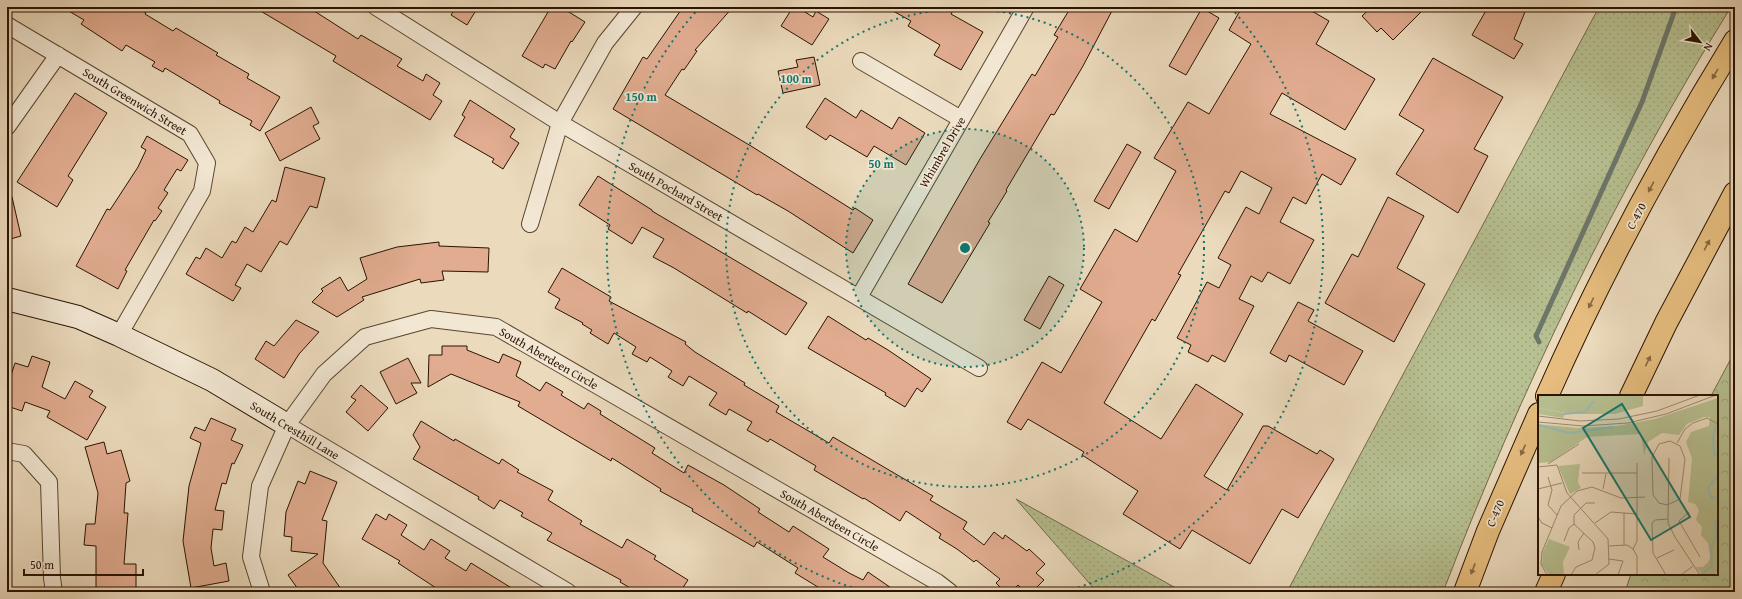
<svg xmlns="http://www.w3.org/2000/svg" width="1742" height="599" viewBox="0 0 1742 599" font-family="'Gentium Book Plus',serif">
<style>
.grass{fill:url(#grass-dots);stroke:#706a48}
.forest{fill:url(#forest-crowns);stroke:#706a48}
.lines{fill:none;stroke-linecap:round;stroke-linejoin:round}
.stream{stroke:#6c776b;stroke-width:5}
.building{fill:#e1ac90;stroke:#2a1300}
.street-casing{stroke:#5a452f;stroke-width:18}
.secondary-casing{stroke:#2a1300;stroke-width:24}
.highway-casing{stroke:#2a1300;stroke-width:24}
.street{stroke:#f2e7d3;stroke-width:16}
.secondary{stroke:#f2e7d3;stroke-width:22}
.highway{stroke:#e6bd7e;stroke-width:22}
.oneway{fill:#88683f}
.ring{fill:none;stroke:#0f766e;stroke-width:2;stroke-dasharray:2 4}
.labels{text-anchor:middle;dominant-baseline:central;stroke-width:3.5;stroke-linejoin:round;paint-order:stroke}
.street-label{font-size:12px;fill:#2a1300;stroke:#f2e7d3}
.inset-river{fill:none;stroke:#98bab2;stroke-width:2}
.inset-road{fill:none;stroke:#9e8a71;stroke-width:1}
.view{fill:#0f766e;fill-opacity:0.15;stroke:#0f766e;stroke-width:2}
.inset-edge{fill:none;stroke:#2a1300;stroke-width:2}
.centre{fill:#0f766e;stroke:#f2e7d3;stroke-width:2}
.ring-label{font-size:12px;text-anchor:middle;font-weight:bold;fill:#0f766e;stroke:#f2e7d3;stroke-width:3.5;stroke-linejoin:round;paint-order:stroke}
</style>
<defs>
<pattern id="grass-dots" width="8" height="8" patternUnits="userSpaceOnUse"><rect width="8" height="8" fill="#b7c091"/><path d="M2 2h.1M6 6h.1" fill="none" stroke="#9ea47b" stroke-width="1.8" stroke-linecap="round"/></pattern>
<pattern id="forest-crowns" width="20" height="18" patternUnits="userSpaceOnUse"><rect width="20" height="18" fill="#b7c091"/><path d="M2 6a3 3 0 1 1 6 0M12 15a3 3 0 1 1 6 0" fill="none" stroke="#9ea47b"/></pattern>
</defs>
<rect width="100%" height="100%" fill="#ebdabc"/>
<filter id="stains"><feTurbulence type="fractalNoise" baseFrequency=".005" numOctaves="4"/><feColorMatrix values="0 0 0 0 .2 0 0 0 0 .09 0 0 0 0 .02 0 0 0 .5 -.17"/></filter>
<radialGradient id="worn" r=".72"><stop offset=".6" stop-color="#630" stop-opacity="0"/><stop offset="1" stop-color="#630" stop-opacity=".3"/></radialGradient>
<!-- grass -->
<path class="grass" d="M1599 7H1731C1616 192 1521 389 1443 592H1287Z
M1016 499 1183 592H1097Z"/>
<!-- forest -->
<path class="forest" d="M1735 351V592H1625L1631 574H1717V396H1711Z"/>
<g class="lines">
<!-- stream -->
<path class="stream" d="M1539 342 1536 336 1642 102 1676 7"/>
</g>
<!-- building -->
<path class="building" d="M62 7H136L146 13 145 14 173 31 176 28 218 53 216 55 249 74 247 78 280 97 260 131 250 125 252 121 219 103 220 101 165 68 163 72 152 66 155 62 126 45 122 51 81 24 84 20Z
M254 7H308L358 39 361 35 402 59 397 66 423 81 426 74 440 83 433 95 442 101 430 120 333 61 336 56Z
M456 7H478L467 25 451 15Z
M551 7H561L585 22 572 42 571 41 555 69 545 64 543 68 522 56Z
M683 7H733L695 50 697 51 684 70 682 69 665 95 751 146 853 210 855 208 873 220 853 253 788 211 758 194 757 195 613 109 643 57 647 59Z
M793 7H797L813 17 816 11 829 19 812 45 781 26Z
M886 7H955L951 14 983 32 961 70 934 55 940 45 908 26 911 21Z
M1071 7H1114L1083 66 1054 115 1051 114 1006 190 1007 191 988 222 990 223 942 303 908 284 980 159 1032 74 1035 76 1058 37 1054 35Z
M1242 7H1305L1329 21 1316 44 1375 79 1345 130 1282 93 1270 114 1356 159 1341 185 1322 174 1306 204 1293 197 1280 222 1314 240 1290 284 1268 272 1262 282 1251 276 1239 299 1254 306 1225 362 1212 355 1208 362 1188 352 1191 345 1177 338 1207 282 1219 288 1231 265 1218 258 1246 207 1259 214 1272 188 1241 171 1229 193 1225 191 1178 274 1181 275 1155 321 1152 319 1104 403 1161 439 1196 384 1243 414 1204 476 1227 490 1263 426H1268L1317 454 1320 450 1334 459 1298 518 1282 509 1250 564 1192 530 1180 549 1123 514 1138 491 1082 455 1084 452 1028 419 1021 430 1007 422 1042 362 1061 373 1102 302 1080 289 1115 229 1137 242 1176 171 1154 158 1188 102 1209 114 1251 44 1229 30Z
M1372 7H1426L1393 40 1381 28 1377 32 1362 16Z
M1488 7H1527L1514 39 1523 44 1514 59 1472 35Z
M1202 8 1219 18 1186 75 1169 66Z
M814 57 820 85 783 93 778 71 798 67 796 60Z
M1433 58 1503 97 1474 149 1488 156 1458 213 1396 174 1424 130 1399 115Z
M75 93 107 113 68 176 73 180 57 207 17 182Z
M825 98 856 118 861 110 892 129 899 117 925 133 906 165 874 146 867 157 830 135 826 140 806 127Z
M470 100 515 129 510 137 519 143 503 169 492 162 494 159 454 136 465 117 462 115Z
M311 107 319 123 313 126 320 139 280 161 265 133Z
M147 136 188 160 181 171 177 169 164 190 168 193 158 208 162 211 155 221 154 220 125 270 127 271 118 289 76 266 107 209 110 210 138 167 146 150 141 147Z
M1127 144 1141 152 1109 209 1094 201Z
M285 167 325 178 317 208 310 206 287 245 280 241 261 272 247 264 235 285 241 288 233 301 186 274 196 257 200 259 206 248 222 258 232 241 236 243 245 227 253 232 272 200 276 202Z
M598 176 652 210V211L807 303 786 335 748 311 747 313 674 268 653 257 664 239 642 227 632 244 608 229 610 225 579 205Z
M7 197H12L21 236 7 240Z
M1388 197 1424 216 1397 268 1425 284 1394 342 1325 303 1352 254 1358 257Z
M439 242V246L489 248 488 272 442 271 444 280 421 283 420 279 362 297 364 300 337 317 312 302 323 291 321 289 340 277 348 291 367 279 360 258 397 247Z
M562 268 611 297 609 301 686 342 685 344 695 352 745 383 744 385 779 406 776 412 829 443 833 437 933 496 930 500 967 522 963 529 984 545 994 532 1003 539 1005 535 1027 551 1029 549 1045 564 1036 573 1044 580 1032 592H1025L1018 585 1012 592H1005L996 583 1000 579 976 560 974 562 957 549 939 538 941 534 906 511 900 521 864 498 863 499 814 470 816 466 770 439 768 442 747 430 752 422 729 409 726 415 709 405 717 393 689 376 683 386 668 377 672 371 650 357 647 362 632 354 636 347 614 333 608 344 590 333 592 330 582 324 583 323 555 308 560 299 548 292Z
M1049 276 1064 285 1040 329 1024 320Z
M1298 302 1314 310 1308 321 1363 351 1344 385 1289 355 1286 362 1270 353Z
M828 316 866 340 868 338 888 350 931 379 922 392 917 388 905 407 885 395 886 393 808 348Z
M296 320 319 332 299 354 284 378 255 359 266 341 274 346Z
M442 346H467V350L499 363 503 354 521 362 516 376 540 391 546 382 563 392 561 395 584 409 588 403 601 411 600 414 655 448 652 453 684 473 688 465 724 485 760 509 758 512 789 532 793 526 829 549 823 557 849 573 863 580 868 572 897 592H826L795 573 798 568 757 542 754 547 692 511 693 509 660 491 661 489 612 458 611 461 518 406 520 402 451 374 428 387 429 355H442Z
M32 356 50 362 42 387 65 399 75 381 93 391 89 397 106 407 87 440 47 417 50 411 25 402 22 411 7 406V388L15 363 28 367Z
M408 358 421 383H411L417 393 396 404 380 372Z
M361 385 388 408 368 431 346 412 356 400 351 397Z
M211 418 236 429 231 440 243 445 234 464 232 463 226 484 222 483 215 510 224 511 222 530 213 529 211 548 214 566 226 563 229 581 191 588 183 541 189 486 201 443 190 438 195 427 205 431Z
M421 421 454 441 455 439 499 464 502 459 519 470 517 472 553 491 548 500 582 521 580 524 622 548 627 539 656 556 654 559 688 580 680 592H637L620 582 621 580 547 540 552 533 521 516 523 513 500 500 494 509 478 499 479 497 413 459 420 447 413 435Z
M104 442 107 454 121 450 130 481 126 483 124 513H128L124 564H136V592H96V546L84 545 86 524H95L98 493 85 447Z
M310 471 337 482 322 520 327 521 323 563 343 592H300L288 575 318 554 291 551 292 537 284 536 286 512 298 481 305 484Z
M376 514 386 520 389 514 407 525 401 535 424 550 431 539 450 551 445 558 466 571 471 563 518 592H434L436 588 398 563 400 561 362 539Z"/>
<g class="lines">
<!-- street casing -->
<g class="street-casing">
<path id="street" d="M376 7 560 123 979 368
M7 25 190 134 207 163 202 191 119 335
M861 61 961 119
M7 127 58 55
M530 224 560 123 605 43 634 7
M859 297 1026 7
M287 425 568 592
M7 451 24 454 49 482 52 578 54 592
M262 592 251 557 260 486 287 425 324 374 365 337 431 319 496 327 937 582 950 592"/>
</g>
<!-- secondary casing -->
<g class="secondary-casing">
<path id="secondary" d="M7 299 78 317 119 335 212 380 287 425"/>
</g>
<!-- highway casing -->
<g class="highway-casing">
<path id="highway" d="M1547 396C1601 274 1665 155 1735 41
M1631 396 1666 323 1735 193
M1465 592 1488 531 1539 414
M1546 592 1554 574"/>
</g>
<!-- street -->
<use href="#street" class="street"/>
<!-- secondary -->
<use href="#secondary" class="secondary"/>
<!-- highway -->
<use href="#highway" class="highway"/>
</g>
<!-- one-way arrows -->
<defs><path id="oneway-solid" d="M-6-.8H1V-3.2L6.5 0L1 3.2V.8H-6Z"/></defs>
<g class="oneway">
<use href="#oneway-solid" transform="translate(1715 74) rotate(120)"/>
<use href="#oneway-solid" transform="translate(1651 187) rotate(118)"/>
<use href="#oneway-solid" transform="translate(1707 245) rotate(-62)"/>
<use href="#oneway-solid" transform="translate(1591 303) rotate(116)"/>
<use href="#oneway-solid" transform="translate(1648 361) rotate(-64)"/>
<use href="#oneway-solid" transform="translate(1523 450) rotate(114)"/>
<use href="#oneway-solid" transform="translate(1473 569) rotate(111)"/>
</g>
<!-- distance rings -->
<circle cx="965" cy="248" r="119" fill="#0f766e" fill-opacity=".12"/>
<g class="ring">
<circle cx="965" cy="248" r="119"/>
<circle cx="965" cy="248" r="239"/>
<path d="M863 591A358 358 0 0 1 699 8M1231 8A358 358 0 0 1 1067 591"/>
</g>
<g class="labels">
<!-- street labels -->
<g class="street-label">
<text transform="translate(135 101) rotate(31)">South Greenwich Street</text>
<text transform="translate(942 152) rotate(-60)">Whimbrel Drive</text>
<text transform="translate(676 191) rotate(30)">South Pochard Street</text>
<text transform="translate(1636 216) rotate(-62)">C-470</text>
<text transform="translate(549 358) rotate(30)">South Aberdeen Circle</text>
<text transform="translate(295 430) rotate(31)">South Cresthill Lane</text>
<text transform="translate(1495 513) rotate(-67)">C-470</text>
<text transform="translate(830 520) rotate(30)">South Aberdeen Circle</text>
</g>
</g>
<!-- overview -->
<g transform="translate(1538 395)">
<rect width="180" height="180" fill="#ebdabc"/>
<path d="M180 3V166L179 177 176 180H164L158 172H165L171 166 172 162 170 148 163 140 164 132 158 125 161 115 157 109 150 107 154 63 148 47 153 37 171 31 172 22H166L149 29 141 40 124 38 110 47 106 60 103 39 49 42 13 67 0 68V29L39 33 79 31 117 24ZM0 13 27 18 25 23 0 19Z" fill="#b7c091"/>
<path d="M0 0H105V11L77 19H35L0 13ZM42 69 40 87 43 93 32 99 20 71ZM11 144 32 152 25 167 26 180H11L4 170 5 157Z" fill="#b7c091"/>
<path class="inset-river" d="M25 19 47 17 56 6M0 30 31 38M178 30 175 42 176 59 180 60M32 38 75 32M180 80 170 93 173 102 180 103M164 179 174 171 173 153 178 143 179 134 176 130 180 123"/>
<path class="inset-road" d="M0 21 42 26 81 24 119 16 162 0M0 27 45 31 90 28 128 19 178 0M132 46 142 51 147 64 142 104 129 110 121 108 115 100 114 62 121 49ZM139 48 147 34 155 28 169 23 180 29M131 63 130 128 137 142 162 180M10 69 41 49M19 70 29 98 70 144 71 169 57 180M0 72 19 70M44 78H99M10 82 14 95 10 110 19 120M0 94 24 88M65 94 68 79M151 117 141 126 162 162M0 122 4 128 14 133M57 128 73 117 99 119M26 146 31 133 36 129M86 150V118M71 151 89 150 95 154 99 161V180M95 154 99 146V68M41 155 40 147 46 138M119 163 136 155M71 164 85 166 80 180M9 180 3 169 4 157 23 111 39 96 54 92 83 103 107 102M33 180 38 172 54 165 57 153 55 147 36 129V120L48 108H57M128 180 115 158 114 128 117 125 130 124M143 180 155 171"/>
<path class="view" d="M84 9 152 122 113 145 45 33Z"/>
<rect width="180" height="180" class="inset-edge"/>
</g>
<circle cx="965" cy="248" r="6" class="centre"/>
<g class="ring-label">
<text x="796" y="83">100 m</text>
<text x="641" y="101">150 m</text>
<text x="881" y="168">50 m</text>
</g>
<!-- margin -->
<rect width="1742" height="599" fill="none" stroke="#ebdabc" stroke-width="24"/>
<rect x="8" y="8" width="1726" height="583" fill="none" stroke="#2a1300" stroke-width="2"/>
<rect x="12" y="12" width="1718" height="575" fill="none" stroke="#2a1300"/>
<!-- north arrow -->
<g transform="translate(1700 42) rotate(121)" stroke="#f2e7d3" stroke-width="3" paint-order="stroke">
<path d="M0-3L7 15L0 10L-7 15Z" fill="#2a1300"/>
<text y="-6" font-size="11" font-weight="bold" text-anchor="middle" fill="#2a1300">N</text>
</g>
<!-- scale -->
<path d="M24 569v6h119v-6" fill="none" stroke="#2a1300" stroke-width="2"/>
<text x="30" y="569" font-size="12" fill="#2a1300" stroke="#f2e7d3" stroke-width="3" paint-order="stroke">50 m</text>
<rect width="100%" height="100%" filter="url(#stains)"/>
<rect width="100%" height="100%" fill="url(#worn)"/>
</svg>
